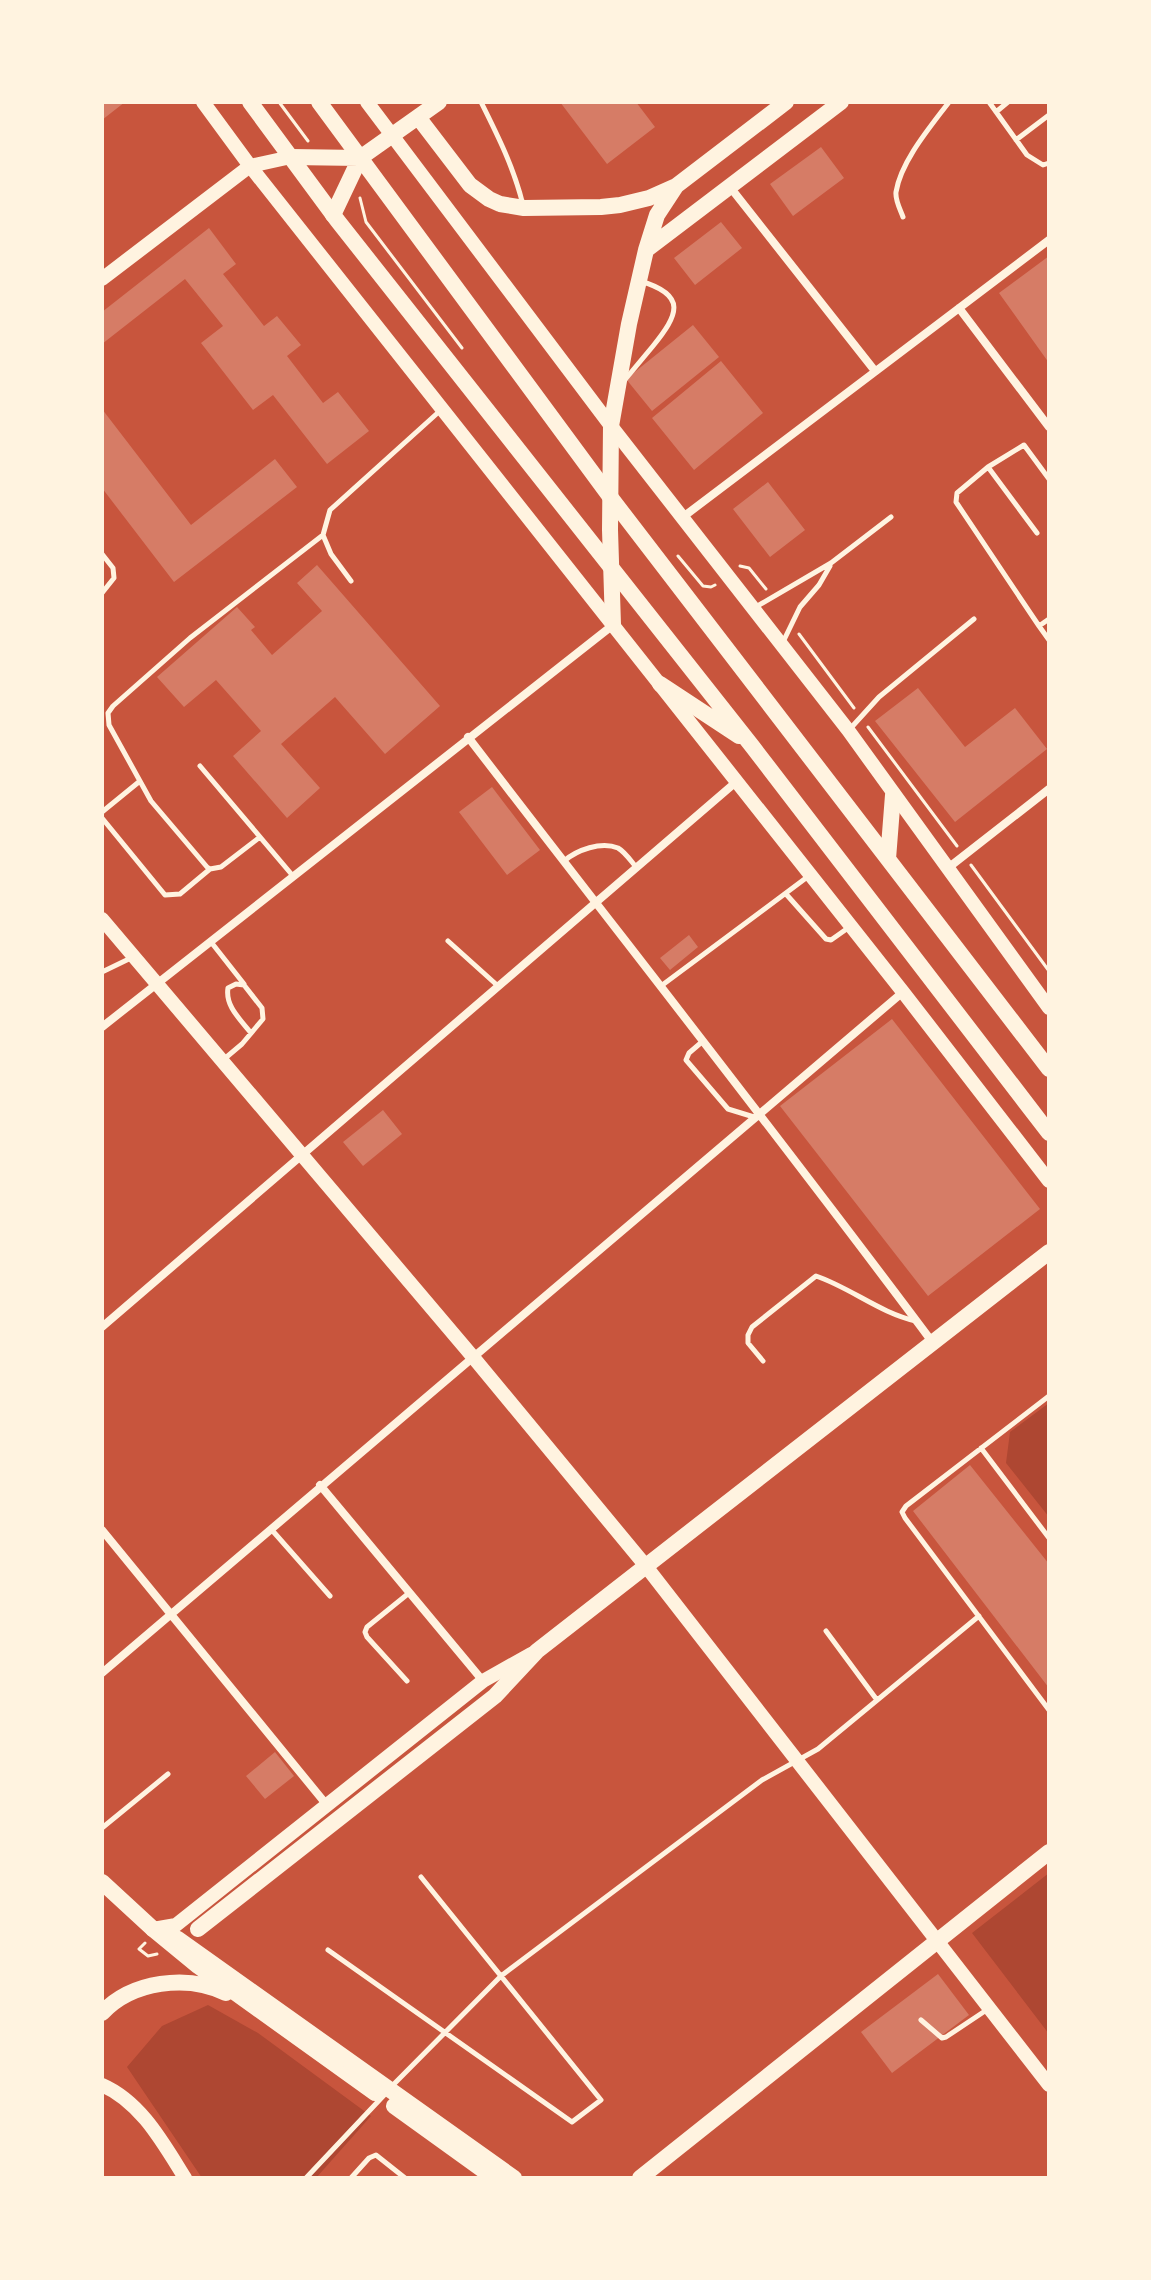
<svg xmlns="http://www.w3.org/2000/svg" width="1151" height="2280" viewBox="0 0 1151 2280" font-family="Barlow,sans-serif">
<style>
.green{fill:#ae4732}
.building{fill:#d67c66}
.lines{fill:none;stroke-linecap:round;stroke-linejoin:round}
.path{stroke:#fff3e0;stroke-width:3}
.service{stroke:#fff3e0;stroke-width:5}
.minor{stroke:#fff3e0;stroke-width:8}
.tertiary{stroke:#fff3e0;stroke-width:14}
.secondary{stroke:#fff3e0;stroke-width:16}
.primary{stroke:#fff3e0;stroke-width:16}
</style>
<rect width="100%" height="100%" fill="#c8553d"/>
<!-- green -->
<path class="green" d="M1049 1403V1517L1006 1463 1010 1432Z
M1049 1873V2034L972 1933Z
M208 2005 258 2033 371 2116 316 2178H202L127 2067 162 2026Z"/>
<!-- building -->
<path class="building" d="M102 102H125L102 120Z
M560 102H636L655 127 607 164Z
M821 147 844 178 793 216 770 184Z
M721 222 742 248 695 285 674 258Z
M209 228 236 264 223 274 264 326 277 316 301 345 287 356 323 403 338 392 369 431 327 464 273 395 253 410 201 343 223 326 185 279 102 344V312Z
M1049 256V363L999 293Z
M693 325 719 357 652 411 626 379Z
M721 361 763 413 694 470 652 418Z
M102 409 191 525 275 459 297 487 174 582 102 488Z
M768 482 805 530 770 557 733 509Z
M317 565 440 706 385 754 335 697 281 744 320 788 287 818 233 756 261 731 216 680 184 707 157 677 237 607 255 627 251 630 272 655 322 611 297 583Z
M918 688 965 747 1015 708 1047 749 955 822 875 721Z
M492 787 540 850 507 875 459 812Z
M689 935 698 947 670 970 660 958Z
M892 1019 1040 1209 928 1296 780 1106Z
M383 1110 402 1134 363 1166 343 1142Z
M970 1465 1049 1564V1688L913 1511Z
M275 1752 294 1776 265 1799 246 1776Z
M938 1974 969 2015 892 2073 861 2032Z"/>
<g class="lines">
<!-- path -->
<path class="path" d="M279 102 308 141
M360 198 366 222 462 348
M678 556 703 586 711 587 715 585
M740 566 749 568 766 589
M799 634 854 708
M868 727 957 846
M971 865 1049 971
M145 1943 139 1949 148 1956 157 1954"/>
<!-- service -->
<path class="service" d="M481 102C498 136 514 168 523 205
M989 102 1027 155 1043 165 1049 163
M996 112 1008 102
M1016 140 1049 115
M903 217C900 209 895 200 896 192 901 161 931 126 949 102
M623 382C633 370 643 358 653 346 678 315 688 295 640 281
M988 467 1037 533
M1049 479 1024 445 988 467 957 493 956 502 1039 626 1049 619
M102 554 113 568 114 578 102 593
M351 581 331 554 323 535 330 510 442 409
M754 608 831 563 891 517
M1039 626 1049 640
M783 642 800 607 819 585 830 566
M849 730 879 697 974 619
M200 766 293 876
M102 812 140 781
M102 818 165 895 180 894 210 869
M260 837 221 867 210 869 207 867 151 801 109 725 108 713 113 706 190 638 323 535
M564 861C577 850 601 841 618 848 625 852 631 861 636 867
M786 894 826 939 831 940 848 928
M448 941 498 986
M211 942 244 984
M102 972 133 957
M661 986 810 875
M703 1041 689 1053 686 1060 728 1109 754 1117
M223 1060 242 1044 263 1019 262 1008 244 985 236 984 228 988C225 1006 240 1019 251 1033
M763 1361 748 1343V1335L752 1327 816 1276C851 1288 880 1313 916 1321
M1049 1396 906 1506 902 1512 905 1518 1049 1710
M981 1448 1049 1538
M271 1529 330 1596
M826 1631 877 1700
M407 1681 367 1637 365 1632 367 1627 409 1593
M102 1828 168 1774
M328 1950 572 2122 601 2100 421 1877
M921 2020 942 2038 946 2037 988 2009
M392 2086 501 1976 762 1780 818 1749 979 1616
M306 2178 387 2092
M351 2178 369 2158 376 2155 405 2178"/>
<!-- minor -->
<path class="minor" d="M730 187 875 371
M959 308 1049 427
M683 517 1049 240
M468 737C623 939 781 1139 933 1343
M948 868 1049 789
M102 1027 613 625
M102 1327 736 782
M320 1485 483 1681
M102 1530 326 1804
M102 1673 903 992"/>
<!-- tertiary -->
<path class="tertiary" d="M203 102 250 166 903 992 1049 1181
M367 102 611 426 848 730 1049 1008
M102 279 250 166 291 157
M102 919 473 1357 645 1565 1049 2085
M153 1929 176 1925 483 1681 531 1654
M102 2085C141 2102 163 2143 185 2178"/>
<!-- secondary -->
<path class="secondary" d="M418 117 470 185 489 199 500 204 524 208 601 207 620 205 649 198 676 186 786 102
M291 157 360 158
M333 215 360 158 439 102
M646 250 841 102
M613 625 610 530 611 426 629 324 646 250 657 215 676 186
M102 1882 153 1929 198 1966 375 2093
M102 2013C132 1981 187 1974 226 1993
M394 2106 494 2178"/>
<!-- primary -->
<path class="primary" d="M250 102 337 220 752 746 1049 1133
M319 102 611 498 1049 1069
M660 684 739 736
M888 859 893 795
M153 1929 178 1939 514 2178
M198 1929 495 1696 537 1651 1049 1252
M640 2178 1049 1852"/>
</g>
<!-- border -->
<rect width="1151" height="2280" fill="none" stroke="#fff3e0" stroke-width="208"/>
</svg>
